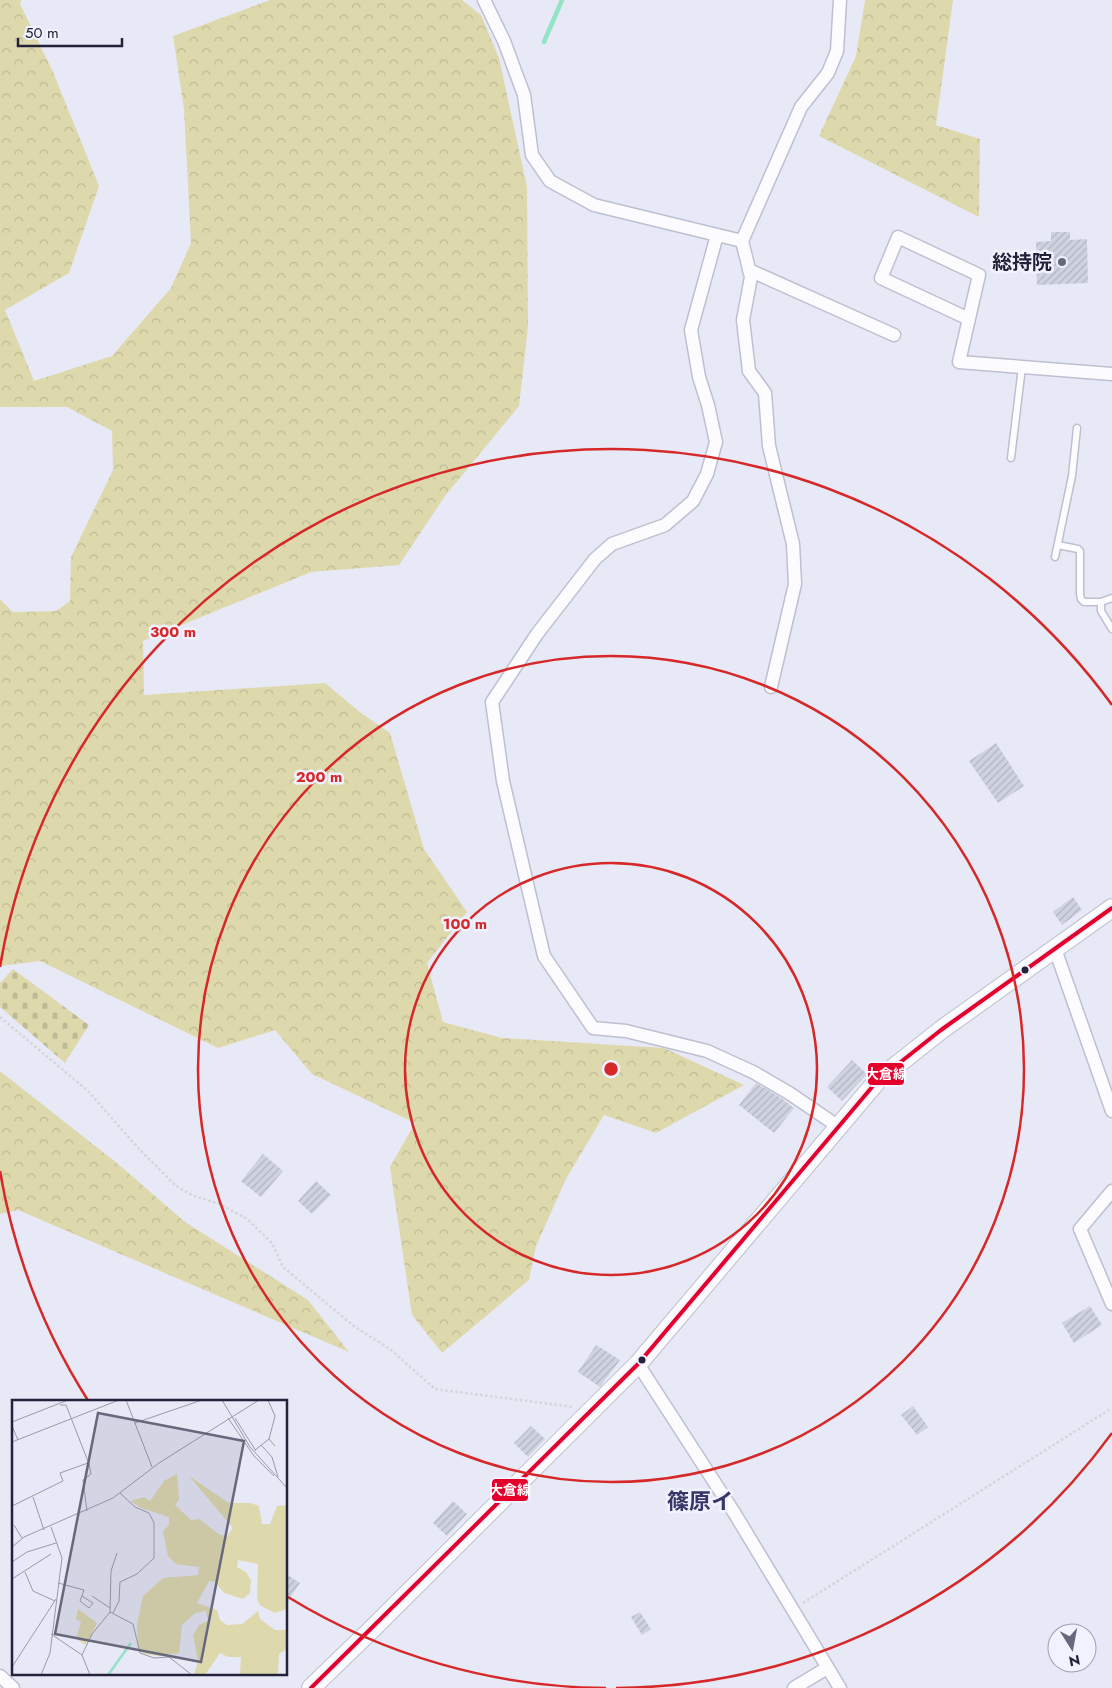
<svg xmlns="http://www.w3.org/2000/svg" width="1112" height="1688" viewBox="0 0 1112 1688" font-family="Jost,'Noto Sans JP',sans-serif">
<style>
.forest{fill:url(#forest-crowns)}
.cemetery{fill:url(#cemetery-stones)}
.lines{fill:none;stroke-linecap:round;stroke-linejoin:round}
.stream{stroke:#93e3c5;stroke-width:4.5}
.building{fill:url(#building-hatch)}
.lane-casing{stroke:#bebfd0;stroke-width:9}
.street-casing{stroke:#bebfd0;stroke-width:15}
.secondary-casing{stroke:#bebfd0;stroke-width:20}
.path{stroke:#d4d4d9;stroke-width:2.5;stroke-dasharray:2.5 2.5;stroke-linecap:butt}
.lane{stroke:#fcfcfe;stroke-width:6}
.street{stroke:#fcfcfe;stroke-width:12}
.secondary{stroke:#fcfcfe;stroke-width:18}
.bus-1-casing{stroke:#f1f2ff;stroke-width:8}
.bus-1{stroke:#e4002b;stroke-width:4}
.ring{fill:none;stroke:#d62828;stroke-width:2.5}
.poi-dot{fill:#67687c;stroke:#f1f2ff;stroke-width:2}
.bus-dot{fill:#22223a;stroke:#f1f2ff;stroke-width:2}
.labels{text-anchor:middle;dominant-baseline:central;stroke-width:5;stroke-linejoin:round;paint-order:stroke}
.poi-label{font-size:20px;font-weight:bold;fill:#22223a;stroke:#f1f2ff;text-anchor:end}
.quarter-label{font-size:22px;font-weight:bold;fill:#383569;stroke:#f1f2ff}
.inset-river{fill:none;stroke:#93e3c5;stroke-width:2.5}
.inset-road{fill:none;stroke:#9999ab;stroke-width:1}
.view{fill:#67687c;fill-opacity:0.15;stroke:#67687c;stroke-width:2.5}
.inset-edge{fill:none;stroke:#22223a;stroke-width:2.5}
.centre{fill:#d62828;stroke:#f1f2ff;stroke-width:2.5}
.ring-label{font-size:15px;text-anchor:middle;font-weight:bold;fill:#d62828;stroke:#f1f2ff;stroke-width:5;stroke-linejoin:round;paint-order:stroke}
.line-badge{stroke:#f1f2ff;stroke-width:2}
.badge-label{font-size:14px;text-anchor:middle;font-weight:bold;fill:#fff}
</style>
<defs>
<pattern id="forest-crowns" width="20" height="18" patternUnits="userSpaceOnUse" patternTransform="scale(1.25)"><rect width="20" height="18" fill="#ded9ac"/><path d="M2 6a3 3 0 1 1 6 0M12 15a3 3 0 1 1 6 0" fill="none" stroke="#beba95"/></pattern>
<pattern id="cemetery-stones" width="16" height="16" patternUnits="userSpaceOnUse" patternTransform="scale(1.25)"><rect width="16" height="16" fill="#ded9ac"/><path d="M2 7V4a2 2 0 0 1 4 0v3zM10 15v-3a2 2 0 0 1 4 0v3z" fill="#beba95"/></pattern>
<pattern id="building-hatch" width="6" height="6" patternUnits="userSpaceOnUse" patternTransform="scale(1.25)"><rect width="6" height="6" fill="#cfd3e0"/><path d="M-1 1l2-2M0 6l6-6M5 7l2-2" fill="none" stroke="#b1b5c1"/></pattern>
</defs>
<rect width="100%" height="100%" fill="#e8e9f7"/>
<!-- forest -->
<path class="forest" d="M0 0H21L20 4 53 72 99 186 69 273 5 310 34 381 112 356 171 288 191 243 184 109 173 36 270 0H462L481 15 499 58 527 187 528 327 519 406 445 496 399 565 311 572 143 641 144 695 325 683 361 713 390 733 424 849 467 912 427 963 443 1022 502 1038 664 1048 744 1085 656 1133 604 1115 566 1179 536 1246 529 1280 442 1353 412 1315 390 1167 415 1123 312 1074 275 1030 218 1048 40 961 0 966V599L13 612 56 611 70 601 71 557 113 470 112 431 67 407H0Z
M865 0H953L936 125 980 139 979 217 819 136 856 56Z
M0 1071 118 1164 185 1222 308 1300 349 1352 18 1210 0 1214Z"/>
<!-- cemetery -->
<path class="cemetery" d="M13 969 89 1025 65 1063 0 1007V983Z"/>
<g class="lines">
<!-- stream -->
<path class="stream" d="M544 42 562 0"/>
</g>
<!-- building -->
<path class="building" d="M1051 232H1070V240L1087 239 1088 283 1037 285 1036 242 1051 241Z
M996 743 1024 786 998 803 969 761Z
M1073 897 1082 910 1062 925 1053 912Z
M852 1060 867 1074 842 1101 827 1087Z
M756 1083 781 1098 794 1108 774 1133 739 1105Z
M263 1154 283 1171 261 1197 241 1181Z
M316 1181 331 1195 312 1214 298 1201Z
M1090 1306 1102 1325 1074 1343 1062 1323Z
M596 1345 620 1360 600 1387 578 1372Z
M913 1406 928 1427 917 1435 901 1415Z
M531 1426 545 1439 528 1457 514 1443Z
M453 1501 467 1514 447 1536 433 1523Z
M286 1574 300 1583 286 1604Z
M640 1612 651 1629 642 1635 631 1617Z"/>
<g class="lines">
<!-- lane casing -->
<g class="lane-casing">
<path id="lane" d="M1011 458 1022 367
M1058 545 1078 549 1080 551V594L1081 599 1084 602H1101L1112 598
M1055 557 1072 476 1077 428
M1101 602V611L1112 629"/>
</g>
<!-- street casing -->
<g class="street-casing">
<path id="street" d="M484 0 504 41 524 95 532 155 550 181 594 205 742 241
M717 235 691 330 699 377 708 405 716 442 707 474 693 501 665 525 612 544 595 559 537 634 492 702 503 781 544 956 593 1028 626 1031 707 1051 753 1072 789 1093 839 1127
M749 270 894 335
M969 319 881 278 898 237 979 275 959 362 1112 374
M771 687 795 584 793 544 769 446 765 393 749 371 743 320 751 277 742 241 801 107 828 73 837 51 840 0
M1055 949 1112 1111
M1112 1191 1080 1229 1112 1304
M638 1364 735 1514 840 1688
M0 1676 13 1688
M794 1688 827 1668"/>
</g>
<!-- secondary casing -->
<g class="secondary-casing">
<path id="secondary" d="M311 1688 370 1631 638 1364 878 1080 941 1030 1112 908"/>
</g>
<!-- path -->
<path class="path" d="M0 1017 88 1091 139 1149 176 1186 194 1196 220 1204 247 1219 272 1243 283 1267 355 1327 390 1349 435 1389 574 1407
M803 1603 1112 1408"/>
<!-- lane -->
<use href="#lane" class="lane"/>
<!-- street -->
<use href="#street" class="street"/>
<!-- secondary -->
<use href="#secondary" class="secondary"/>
<!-- bus-1 casing -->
<g class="bus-1-casing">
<path id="bus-1" d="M311 1688 638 1364 878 1080 941 1030 1112 908"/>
</g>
<!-- bus-1 -->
<use href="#bus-1" class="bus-1"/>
</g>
<!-- distance rings -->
<g class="ring">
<circle cx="611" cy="1069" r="206"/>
<circle cx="611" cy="1069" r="413"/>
<path d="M1112 1433A619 619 0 0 1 616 1688M606 1688A619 619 0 0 1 288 1597M89 1402A619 619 0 0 1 0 1171M0 967A619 619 0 0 1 1112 705"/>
</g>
<!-- markers -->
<circle class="poi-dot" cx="1062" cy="262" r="5"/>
<g class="bus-dot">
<circle cx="1025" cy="970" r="4.5"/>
<circle cx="642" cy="1360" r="4.5"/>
</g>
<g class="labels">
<!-- poi labels -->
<g class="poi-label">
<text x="1052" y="262">総持院</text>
</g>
<!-- quarter labels -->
<g class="quarter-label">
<text x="700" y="1501">篠原イ</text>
</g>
</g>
<!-- overview -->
<g transform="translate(12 1400)">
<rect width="275" height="275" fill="#e8e9f7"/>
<path d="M165 74 167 99 163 105 179 120 187 119 208 135 215 136 221 128 177 76 217 103H238L247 106 250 124H258L265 106 275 105V209L263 213 249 206 245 200 246 164 226 160 225 167 234 172 239 180 238 193 231 199 212 193 203 182 197 181 185 203 205 210 208 220 215 225 230 224 246 211 248 219 263 230H274L275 249 267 254 266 274H228L229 257H216L208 253 193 275H182L186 261 181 235 187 225 196 221 194 211 183 213 170 225 167 253 147 256 132 254 126 248 125 224 131 196 151 178 186 175 187 167 164 164 156 156 151 131 157 125V117L129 108 119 101 132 97 138 101 152 81ZM66 209 85 223 74 245 64 239 69 222 64 219Z" fill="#ded9ac"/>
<path class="inset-river" d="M96 275 119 243"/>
<path class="inset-road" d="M114 0 140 67M210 0 238 47 275 88M256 0 263 16 257 39 263 46M48 5H54L77 64 79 74 71 80 75 111M216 18 242 56 262 76M223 18 244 51M0 22 56 0M123 23 190 0M0 26 6 40M0 42 107 0M249 45 260 57 266 77M243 50 257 39M21 97 32 130M0 106 51 81 48 73 76 63M2 125 10 138M0 147 12 137 101 98 147 63 247 0M0 162 15 152 44 143M13 172 21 191 43 201M0 179 39 154M46 183 72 190 68 201 77 208 81 203 70 196M80 196 98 208M98 212 121 224 128 253 142 258 157 257 180 275M101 213 107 201 108 182 125 174 142 158V123L137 113 123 107 108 93M39 234 70 255 78 275M70 255 80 234 98 212 99 171 105 153M0 267 44 199M29 275 38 253 50 158 39 127"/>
<path class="view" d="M86 13 232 41 189 262 43 234Z"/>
<rect width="275" height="275" class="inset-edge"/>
</g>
<circle cx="611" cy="1069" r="8" class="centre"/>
<g class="ring-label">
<text x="173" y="637">300 m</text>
<text x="319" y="782">200 m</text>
<text x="465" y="929">100 m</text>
</g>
<g class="line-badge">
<rect x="867" y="1062" width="38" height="24" rx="5" fill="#e4002b"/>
<rect x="491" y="1478" width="38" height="24" rx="5" fill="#e4002b"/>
</g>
<g class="badge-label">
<text x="886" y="1079">大倉線</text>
<text x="510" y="1495">大倉線</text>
</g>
<!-- north arrow -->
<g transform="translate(1072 1648) rotate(169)"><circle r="24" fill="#f1f2ff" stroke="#9e9fb0"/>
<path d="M0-4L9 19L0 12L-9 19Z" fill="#67687c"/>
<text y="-8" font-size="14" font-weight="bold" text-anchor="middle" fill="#22223a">N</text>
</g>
<!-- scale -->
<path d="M18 38v8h104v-8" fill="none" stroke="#22223a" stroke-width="2.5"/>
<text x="25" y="38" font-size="15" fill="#22223a" stroke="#f1f2ff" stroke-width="4" paint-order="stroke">50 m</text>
</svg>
